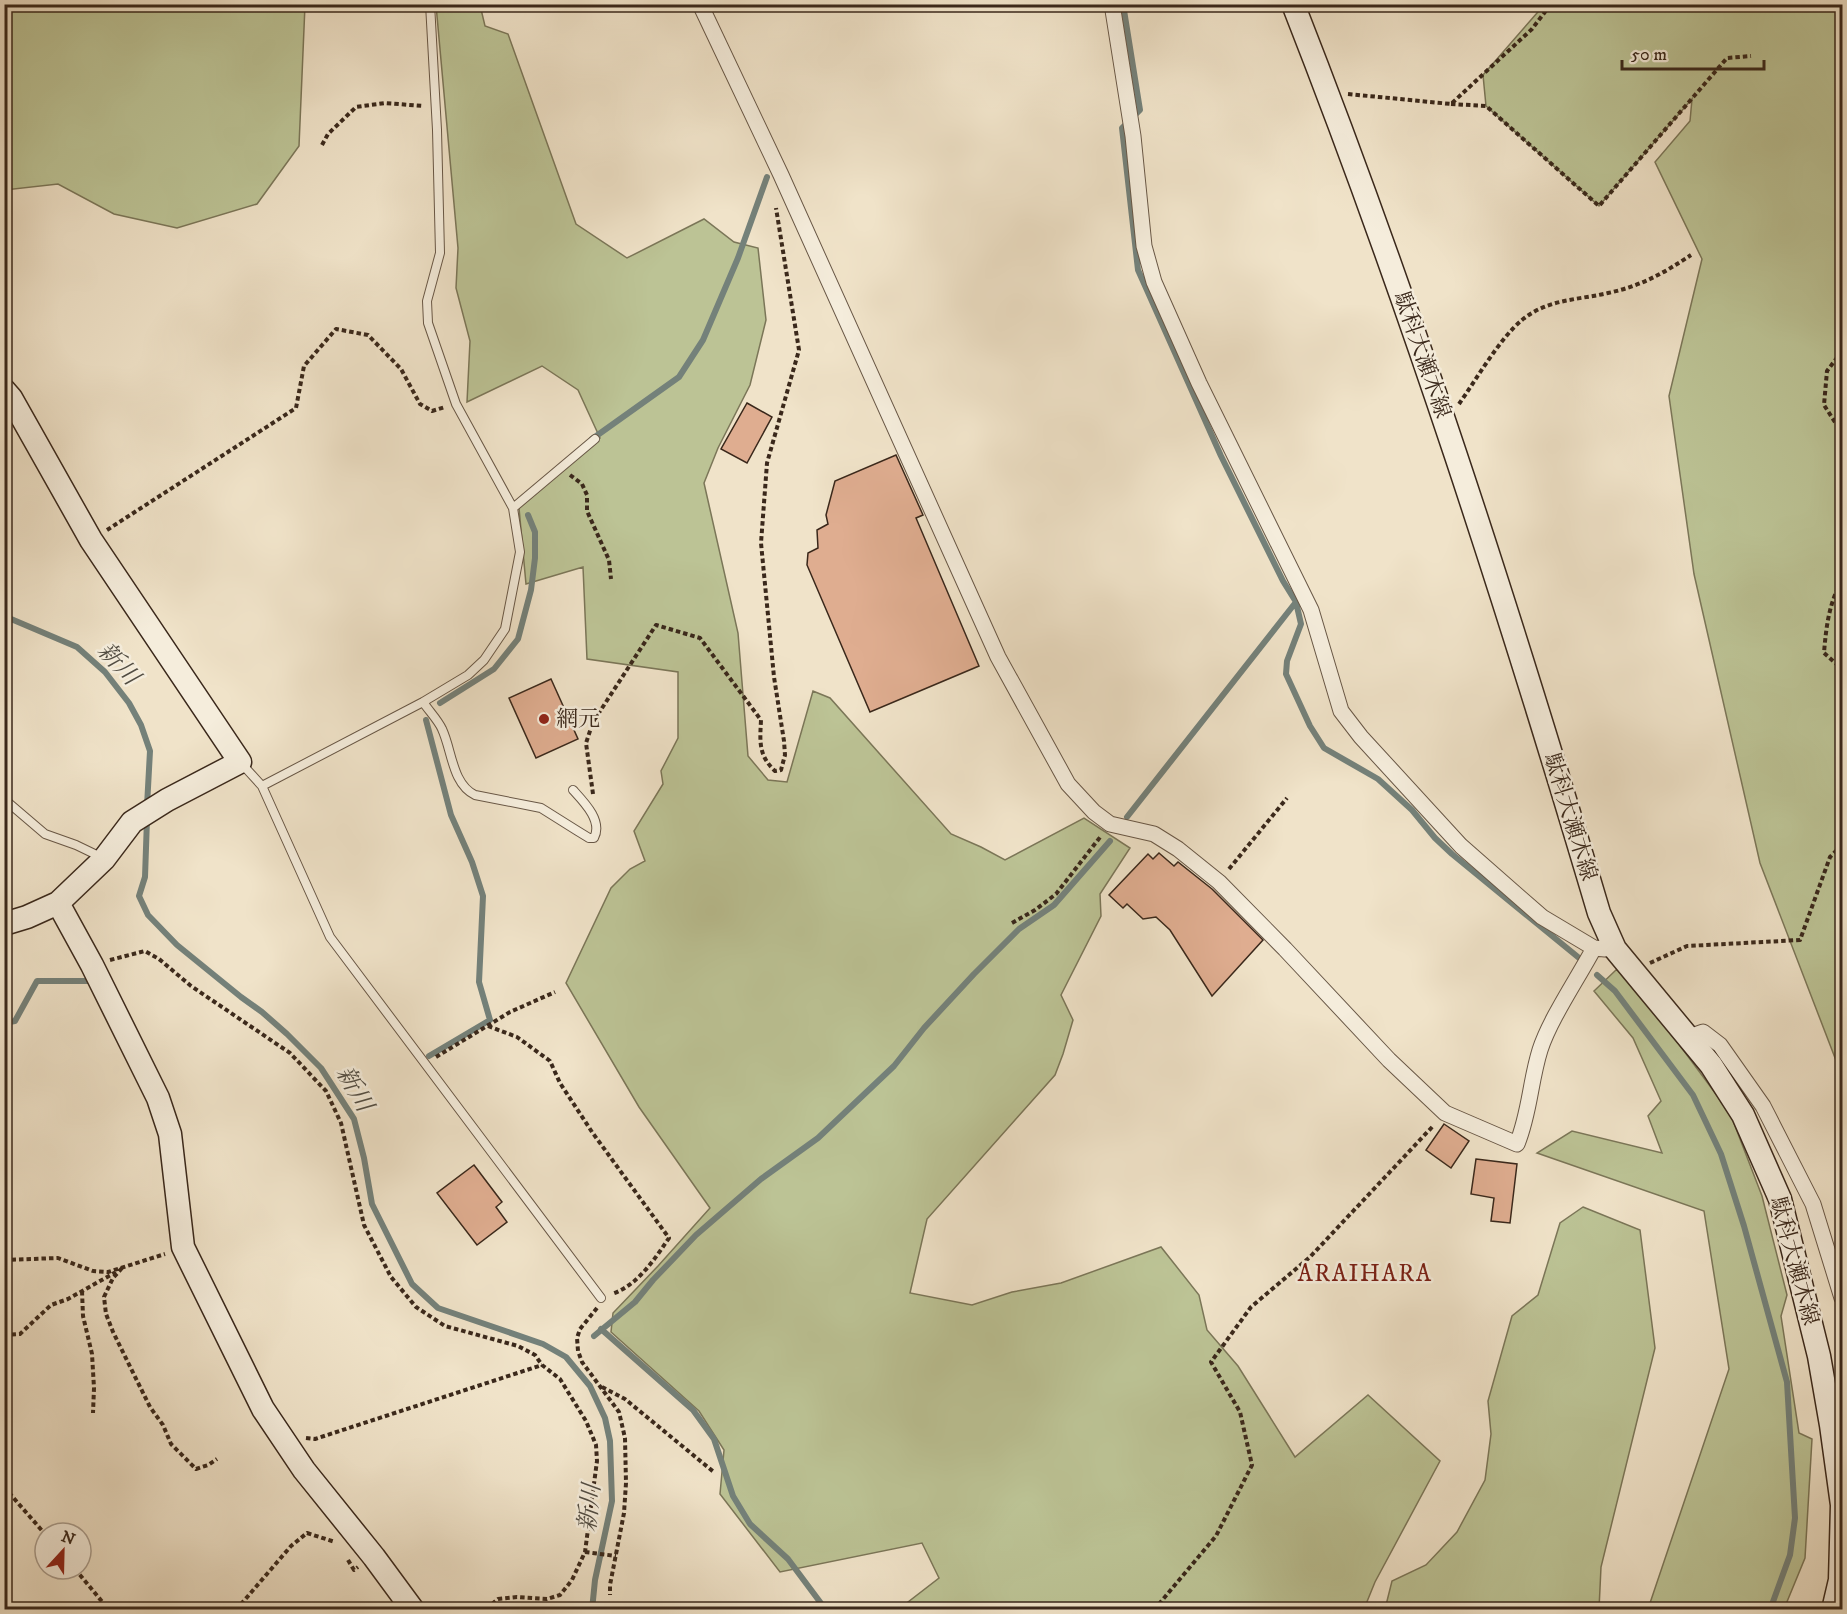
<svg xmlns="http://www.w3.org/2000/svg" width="1847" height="1614" viewBox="0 0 1847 1614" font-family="'IM FELL DW Pica','Noto Serif JP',serif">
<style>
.green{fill:#bcc395;stroke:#7b7658;stroke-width:1.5}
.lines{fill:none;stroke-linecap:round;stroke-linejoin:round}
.stream{stroke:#74817a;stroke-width:6}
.building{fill:#dfad90;stroke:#3a281b;stroke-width:1.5}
.lane-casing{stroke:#685746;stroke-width:10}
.street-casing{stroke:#685746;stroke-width:17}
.secondary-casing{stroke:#3a281b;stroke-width:25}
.path{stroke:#3a281b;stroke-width:4;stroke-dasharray:4.5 3;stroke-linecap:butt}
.lane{stroke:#f5eddc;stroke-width:8}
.street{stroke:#f5eddc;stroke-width:15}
.secondary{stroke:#f5eddc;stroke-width:22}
.poi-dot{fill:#8f2418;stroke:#f5eddc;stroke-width:2}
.labels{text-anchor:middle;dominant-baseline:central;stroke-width:5;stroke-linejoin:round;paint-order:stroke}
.street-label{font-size:22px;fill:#3a281b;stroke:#f5eddc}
.poi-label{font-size:22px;fill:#3a281b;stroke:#f5eddc;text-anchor:start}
.water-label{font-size:24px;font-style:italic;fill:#524d43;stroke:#f5eddc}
.neighbourhood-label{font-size:24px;letter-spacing:1.5px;fill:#7a1f14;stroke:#f5eddc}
</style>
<rect width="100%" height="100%" fill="#f0e3c9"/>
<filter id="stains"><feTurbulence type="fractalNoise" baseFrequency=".00333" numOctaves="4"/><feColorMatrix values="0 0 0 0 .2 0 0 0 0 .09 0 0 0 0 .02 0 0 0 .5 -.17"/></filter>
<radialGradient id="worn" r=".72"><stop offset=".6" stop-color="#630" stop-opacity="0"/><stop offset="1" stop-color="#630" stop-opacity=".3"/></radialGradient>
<!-- green -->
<path class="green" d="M4 5H305L299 146 257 204 177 228 114 214 58 184 5 190Z
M436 5H480L485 26 508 34 576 224 627 258 704 219 734 242 758 248 766 320 750 385 718 448 704 483 738 633 748 756 768 780 787 782 813 691 830 698 951 834 981 847 1005 860 1084 818 1130 848 1100 894 1101 916 1061 995 1073 1020 1063 1054 1055 1075 927 1219 910 1293 972 1305 1012 1292 1061 1283 1161 1247 1199 1295 1207 1330 1238 1366 1295 1457 1368 1395 1440 1461 1375 1582 1364 1609H899L939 1578 922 1543 780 1572 720 1494 724 1450 699 1411 611 1332 613 1313 658 1266 710 1208 639 1107 566 983 611 888 630 869 645 861 634 831 663 784 661 771 678 738V672L587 659 583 567 526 584 519 508 600 438 578 390 542 366 467 402 470 341 456 288 458 248Z
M1544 5H1842V1076L1760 863 1694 574 1669 396 1702 259 1655 162 1690 121 1692 99 1599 206 1486 106 1483 75Z
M1617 969 1661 1020 1730 1113 1762 1196 1787 1295 1781 1316 1799 1433 1812 1439 1805 1558 1784 1609H1648L1729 1369 1704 1211 1537 1153 1572 1131 1662 1153 1648 1116 1661 1101 1633 1038 1594 991Z
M1583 1207 1640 1230 1655 1348 1601 1567 1599 1609H1385L1392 1581 1426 1565 1457 1532 1485 1480 1491 1434 1488 1401 1512 1316 1538 1295 1560 1223Z"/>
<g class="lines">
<!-- stream -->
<path class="stream" d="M1123 4 1140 110 1122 128 1138 270 1221 456 1283 581 1296 602 1301 624 1287 661 1286 674 1310 726 1324 748 1378 779 1412 810 1435 838 1452 854 1584 962
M592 439 679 377 703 340 738 258 767 177
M4 616 77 647 105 672 129 703 141 725 150 751 147 806
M440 703 494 669 518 639 531 590 535 558V532L528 515
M426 720 451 815 472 862 483 896 479 982 490 1020 429 1056
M1127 817 1296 602
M147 819 145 877 139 896 148 915 177 945 241 997 262 1012 287 1034 321 1068 354 1119 364 1158 372 1204 412 1284 438 1308 543 1344 566 1357 590 1386 605 1418 610 1441 612 1501 595 1580 592 1610
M1597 975 1615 991 1693 1095 1721 1154 1744 1226 1787 1382 1795 1518 1790 1555 1770 1610
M4 1023 15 1021 37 981H91
M601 1329 693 1410 714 1439 733 1496 750 1524 788 1559 826 1610
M594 1336 635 1302 653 1280 696 1235 761 1179 818 1138 894 1066 924 1028 974 974 1019 929 1054 905 1110 841"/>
</g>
<!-- building -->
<path class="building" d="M747 403 772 417 747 463 721 449Z
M896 455 923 515 916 518 979 666 870 712 807 565 808 553 818 548 817 530 828 524 826 515 835 481Z
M551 679 578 739 536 758 509 698Z
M1159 853 1174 866 1178 862 1212 889 1263 940 1212 996 1170 930 1156 917 1143 919 1127 904 1123 908 1109 895 1148 854 1153 859Z
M1444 1124 1469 1141 1451 1168 1426 1150Z
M1476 1159 1517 1164 1510 1223 1491 1221 1494 1198 1471 1194Z
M474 1165 502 1202 496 1207 507 1222 477 1245 437 1193Z"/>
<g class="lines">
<!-- lane casing -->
<g class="lane-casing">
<path id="lane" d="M513 508 595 439
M423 702C429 711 438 720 442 729 452 750 452 784 475 795L541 808 576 830 589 838H594C603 821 584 802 573 790
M241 763 262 786 330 937 601 1298
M262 786 423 702 468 675 484 660 505 629 520 552 513 508 456 404 428 323 427 301 440 253 437 130 430 4
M4 799 45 834 76 845 103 858"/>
</g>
<!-- street casing -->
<g class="street-casing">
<path id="street" d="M700 4 781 175 998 657 1068 784 1094 812 1110 824 1154 834 1178 849 1219 882 1285 949 1389 1060 1445 1113 1517 1144C1530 1112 1530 1082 1540 1050 1550 1019 1578 978 1594 948
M1112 4 1133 136 1144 246 1154 282 1199 383 1311 610 1341 711 1361 737 1461 846 1542 917 1594 948 1605 949
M1689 1037 1703 1032 1720 1045 1763 1106 1813 1204 1842 1298"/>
</g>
<!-- secondary casing -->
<g class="secondary-casing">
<path id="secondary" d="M1293 4C1410 302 1508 606 1599 913L1615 949 1711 1065 1743 1115 1780 1199 1819 1356 1831 1425 1842 1505 1840 1580 1833 1610
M4 390 11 398 91 540 240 762 167 800 132 822 104 859 58 903 27 917 4 924
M58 903 92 965 158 1098 170 1134 183 1247 263 1409 304 1470 374 1557 413 1610"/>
</g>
<!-- path -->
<path class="path" d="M1348 94 1451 104 1532 29 1551 4
M1451 104 1486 106 1599 206 1727 58 1751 56
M322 145 328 134 356 107 385 103 423 106
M1842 351 1827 371 1824 405 1842 433
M1459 404C1476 380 1500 338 1522 320 1547 299 1578 300 1608 293 1641 286 1664 273 1691 255
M570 475 582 484 587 495V511L609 560 611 579
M107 530 296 408 304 366 336 329 368 335 401 369 420 404 432 411 445 407
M1842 581C1829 602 1826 628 1824 653L1842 669
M593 794 586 743 593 722 656 625 700 638 761 720C760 741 758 755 775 771L781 770 785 755 784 741 774 677 761 543 767 463 799 350 776 208
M1229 869 1287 798
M1012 923 1035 910 1056 894 1101 836
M110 960 145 951 159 959 191 986 290 1053 326 1091 341 1123 364 1225 391 1277 416 1307 445 1326 518 1346 535 1355 542 1365 560 1379 586 1421 596 1445 597 1461 585 1552 572 1580 560 1595 547 1599 517 1597 498 1599 485 1610
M1650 963 1687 946 1800 940 1830 857 1842 845
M488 1026 517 1037 550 1061 560 1083 592 1132 669 1238C654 1260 638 1285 612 1294
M436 1057 510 1012 555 992
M4 1260 58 1258 93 1271 108 1272 165 1254
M122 1268 113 1278 104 1297 106 1314 113 1332 150 1407 163 1425 171 1444 196 1469 208 1465 217 1459
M82 1291 83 1316 92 1354 94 1388 93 1413
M597 1308 580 1329 577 1338 578 1351 582 1362 619 1412 625 1438 626 1483 624 1513 610 1585V1595
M4 1335 20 1334 51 1305 68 1299 116 1272
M602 1387 625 1399 715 1473
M306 1438 315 1439 542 1365
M4 1487 45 1534
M585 1552 616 1556
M348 1560 354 1570 358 1567
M75 1569 109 1610
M236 1610 291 1546 307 1533 335 1542
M1154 1610 1216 1536 1252 1465 1240 1412 1211 1362 1251 1307 1310 1257 1434 1125"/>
<!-- lane -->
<use href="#lane" class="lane"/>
<!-- street -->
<use href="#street" class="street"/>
<!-- secondary -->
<use href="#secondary" class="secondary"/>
</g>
<!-- markers -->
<circle class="poi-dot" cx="544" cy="719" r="6"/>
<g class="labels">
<!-- street labels -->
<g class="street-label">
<text transform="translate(1422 355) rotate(71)">駄科大瀬木線</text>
<text transform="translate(1570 817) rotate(73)">駄科大瀬木線</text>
<text transform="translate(1794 1261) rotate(75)">駄科大瀬木線</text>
</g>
<!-- poi labels -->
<g class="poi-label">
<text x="556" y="719">網元</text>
</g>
<!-- water labels -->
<g class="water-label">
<text transform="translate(118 664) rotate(47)">新川</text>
<text transform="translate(354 1089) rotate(60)">新川</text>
<text transform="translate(590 1508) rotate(-84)">新川</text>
</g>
<!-- neighbourhood labels -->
<g class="neighbourhood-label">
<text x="1365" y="1274">ARAIHARA</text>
</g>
</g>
<!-- margin -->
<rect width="1847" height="1614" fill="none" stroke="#f0e3c9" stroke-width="24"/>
<rect x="6" y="6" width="1835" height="1602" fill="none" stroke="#3a281b" stroke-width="3"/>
<rect x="12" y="12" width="1823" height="1590" fill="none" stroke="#3a281b" stroke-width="1.5"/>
<!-- north arrow -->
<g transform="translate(63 1551) rotate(22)"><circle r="28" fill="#f5eddc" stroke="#aa9e8f" stroke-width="1.5"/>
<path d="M0-4.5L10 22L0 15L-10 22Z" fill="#8f2418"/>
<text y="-9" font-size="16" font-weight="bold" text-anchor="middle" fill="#3a281b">N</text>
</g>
<!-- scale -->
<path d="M1622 60v9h142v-9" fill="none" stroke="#3a281b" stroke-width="3"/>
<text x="1631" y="60" font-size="18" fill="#3a281b" stroke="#f5eddc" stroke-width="4.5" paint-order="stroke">50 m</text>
<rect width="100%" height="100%" filter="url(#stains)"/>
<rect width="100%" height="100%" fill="url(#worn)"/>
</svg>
